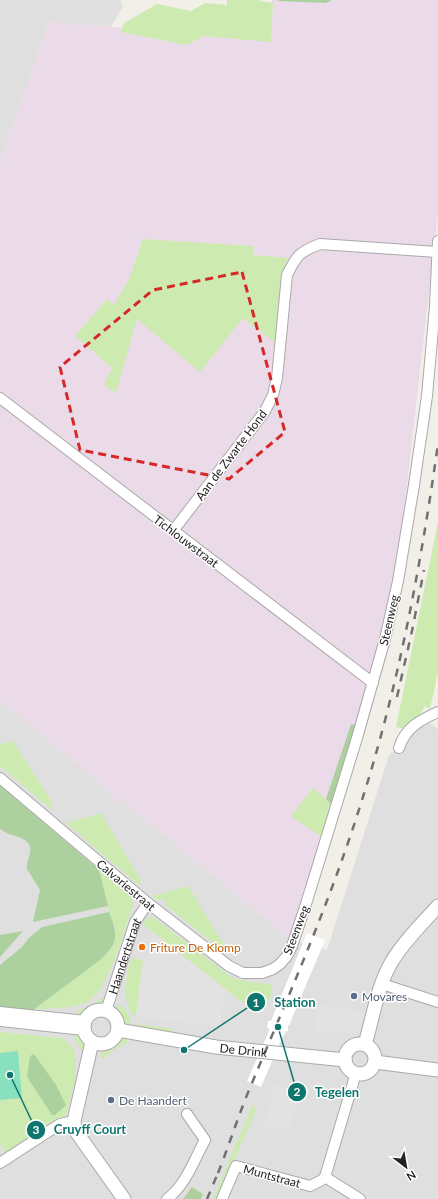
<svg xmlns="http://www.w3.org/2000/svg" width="438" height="1199" viewBox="0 0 438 1199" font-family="Lato,sans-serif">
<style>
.residential{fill:#e0dfdf}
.industrial{fill:#ebdbe8}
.grass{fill:#cdebb0}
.forest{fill:#add19e}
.pitch{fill:#88e0be}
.parking{fill:#e2e2e2}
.pier{fill:#fff}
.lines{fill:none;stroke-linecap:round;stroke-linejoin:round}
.minor-casing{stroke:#a9a9a9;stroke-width:12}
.tertiary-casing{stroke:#a9a9a9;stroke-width:15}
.minor{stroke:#fff;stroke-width:10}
.tertiary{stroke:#fff;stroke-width:13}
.rail{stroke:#707070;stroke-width:2.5;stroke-dasharray:8 8;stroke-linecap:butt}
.marked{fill:none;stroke:#d62828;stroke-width:3;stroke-dasharray:8 5;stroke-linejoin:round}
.food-dot{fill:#e8710a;stroke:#fff;stroke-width:1.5}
.service-dot{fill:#5c6f8a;stroke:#fff;stroke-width:1.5}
.labels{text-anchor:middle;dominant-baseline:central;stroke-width:3;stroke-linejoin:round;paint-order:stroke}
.street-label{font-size:12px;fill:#222;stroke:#fff}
.food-label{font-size:12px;fill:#c56008;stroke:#fff;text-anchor:start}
.service-label{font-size:12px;fill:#4e5e75;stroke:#fff;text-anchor:start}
.leader{fill:none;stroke:#0f766e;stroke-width:1.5}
.callout-dot{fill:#0f766e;stroke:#fff;stroke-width:1.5}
.mark-label{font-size:12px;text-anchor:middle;font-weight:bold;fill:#fff}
.callout-label{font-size:13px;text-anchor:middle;font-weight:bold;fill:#0f766e;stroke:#fff;stroke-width:3;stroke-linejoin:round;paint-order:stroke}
</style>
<rect width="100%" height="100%" fill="#f2efe9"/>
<!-- residential -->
<path class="residential" d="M0 0H120L123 6 111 27 49 22 0 163Z
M0 700 113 793 112 804 118 797 290 939 327 950 389 755 427 721 438 729V1199H0Z"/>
<!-- industrial -->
<path class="industrial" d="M272 0H438V214L393 607 290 939 118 797 112 804 107 800 113 793 0 700V163L49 22 269 39Z"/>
<!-- grass -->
<path class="grass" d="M227 0H259L260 1 273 3 271 42 203 36 187 45 121 32 124 23 157 4 191 11 205 3 227 5Z
M143 239 253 246V255L288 258C278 275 277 322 275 343L243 318 200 372 137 319 116 393 104 385 112 368 75 336 107 299 114 305 129 279Z
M438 522V672L430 709 425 706 419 716 405 729 396 727Z
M13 741 51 801 53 811 0 766V744Z
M313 788 331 804 323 838 291 816Z
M101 813 137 874 141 884 140 886 66 823Z
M99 870 132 898 133 905C124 929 110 992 85 1003 70 1009 48 1008 33 1010L109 952 115 928 105 900Z
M188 886 224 945 223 951 164 904 167 901 164 899 158 900 152 896Z
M153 917 231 977 248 982 272 984 270 1000 248 997 247 1003 242 1002 142 924 146 919Z
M131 958 143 960 136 1017C120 1004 126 975 131 958Z
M100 999H104C99 1008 85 1016 76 1017L78 1010 91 1006Z
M117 1004C125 1006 131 1017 130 1025 121 1021 116 1014 117 1004Z
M138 1024 173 1029V1031H158L138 1027Z
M74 1031C86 1037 86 1039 86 1052 78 1050 74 1039 74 1031Z
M0 1032 62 1038 73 1047 75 1054 76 1077 66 1115 64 1117 55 1119 5 1153 0 1141Z
M123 1039H128L125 1044 112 1050 106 1057 104 1058 100 1057 105 1049Z
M252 1106 257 1107 218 1199H213Z"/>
<!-- forest -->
<path class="forest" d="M278 0H332L326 3 279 1Z
M351 724 357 725 331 804 326 799Z
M0 785 99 870 108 906 33 922 40 890 27 869C26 863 29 859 30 853 32 840 21 838 12 835 8 834 4 831 0 829Z
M109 912C118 935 119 943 100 960L33 1010 0 1007V965L22 947 29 938 42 927Z
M23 931 0 957V935Z
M34 1054 56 1085 66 1105 55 1115H52L27 1077 30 1056Z
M192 1187 203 1194 201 1199H183Z"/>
<!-- pitch -->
<path class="pitch" d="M18 1051 22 1098 0 1100V1053Z"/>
<!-- parking -->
<path class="parking" d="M153 932 225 989 220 1027 136 1017 143 960H149Z
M317 1005 366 1011 359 1030 356 1033 314 1030Z
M272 1085 290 1090 289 1096 298 1099 289 1127 283 1125 282 1131 263 1126 273 1092 270 1090Z"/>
<!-- pier -->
<path class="pier" d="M307 933 325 940 290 1023V1025H288V1031H286L284 1035 283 1036 261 1087 247 1081 270 1029 267 1028 268 1021H271Z"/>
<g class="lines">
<!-- minor casing -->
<g class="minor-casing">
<g id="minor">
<path d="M0 398 373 683"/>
<path d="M173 531 265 411 273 395 277 378 287 275C297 255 299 252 320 244L437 252"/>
<path d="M399 748C405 728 420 720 438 712"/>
<path d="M0 778 148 903 229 966 243 973H262L273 969 280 964 287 956 292 946 306 904 357 738 385 639 398 581 414 485 427 396 435 306 438 241"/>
<path d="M382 984 438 1002"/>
<path id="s1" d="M106 1011 135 922 148 903"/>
<path d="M0 1012 86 1021"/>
<path d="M0 1021 84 1030"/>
<path d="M0 1163 60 1124 74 1121"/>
<path d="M325 1177 356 1073"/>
<path d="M167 1199C186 1185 194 1160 205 1140L187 1114"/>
<path d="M222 1199 236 1166 310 1186 322 1180 325 1177 360 1199"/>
</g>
</g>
<!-- tertiary casing -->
<g class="tertiary-casing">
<g id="tertiary">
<circle cx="101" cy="1027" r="17"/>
<path id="s2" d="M118 1030 216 1047 345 1060"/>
<path d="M92 1042 74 1121 75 1130 124 1199"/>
<circle cx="360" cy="1059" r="15"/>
<path d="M365 1044C373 1018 377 987 391 963 403 942 422 924 438 906"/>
<path d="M375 1062 438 1070"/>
</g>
</g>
<!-- minor -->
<use href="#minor" class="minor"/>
<!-- tertiary -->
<use href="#tertiary" class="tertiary"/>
<!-- rail -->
<path class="rail" d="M397 697 412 631 424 570
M218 1173C230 1143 239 1113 252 1083 291 990 332 897 362 800 399 684 421 564 438 444
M207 1199 220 1168"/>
</g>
<!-- marked area -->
<path class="marked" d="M242 272 285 432 229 479 80 450 60 367 153 290Z"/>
<!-- markers -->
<circle class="food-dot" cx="142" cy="947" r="4"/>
<g class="service-dot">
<circle cx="354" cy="996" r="4"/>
<circle cx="111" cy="1100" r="4"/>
</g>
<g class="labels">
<!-- street labels -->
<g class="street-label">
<text transform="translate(231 455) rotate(-53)">Aan de Zwarte Hond</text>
<text transform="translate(186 541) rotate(37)">Tichlouwstraat</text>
<text transform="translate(389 620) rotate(-77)">Steenweg</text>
<text transform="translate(126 885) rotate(40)">Calvariestraat</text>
<text transform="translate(296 930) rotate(-69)">Steenweg</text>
<text stroke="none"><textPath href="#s1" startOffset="58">Haandertstraat</textPath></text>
<text stroke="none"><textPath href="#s2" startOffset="127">De Drink</textPath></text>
<text transform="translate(272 1176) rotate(15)">Muntstraat</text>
</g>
<!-- food labels -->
<g class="food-label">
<text x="150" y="947">Friture De Klomp</text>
</g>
<!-- service labels -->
<g class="service-label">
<text x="362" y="996">Movares</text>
<text x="119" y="1100">De Haandert</text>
</g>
</g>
<!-- callouts -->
<path class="leader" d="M184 1050L256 1002M278 1027L297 1092M10 1075L36 1130"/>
<g class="callout-dot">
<circle cx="184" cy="1050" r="4"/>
<circle cx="278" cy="1027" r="4"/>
<circle cx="10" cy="1075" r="4"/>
<circle cx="256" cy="1002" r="10"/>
<circle cx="297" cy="1092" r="10"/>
<circle cx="36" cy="1130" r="10"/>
</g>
<g class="mark-label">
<text x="256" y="1007">1</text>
<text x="297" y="1096">2</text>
<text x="36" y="1134">3</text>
</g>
<g class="callout-label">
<text x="295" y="1007">Station</text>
<text x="337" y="1097">Tegelen</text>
<text x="90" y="1134">Cruyff Court</text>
</g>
<!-- north arrow -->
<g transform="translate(406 1167) rotate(149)" stroke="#ffffff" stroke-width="3" paint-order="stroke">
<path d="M0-3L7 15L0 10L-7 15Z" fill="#222222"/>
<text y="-6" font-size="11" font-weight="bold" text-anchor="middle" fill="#222222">N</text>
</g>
</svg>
